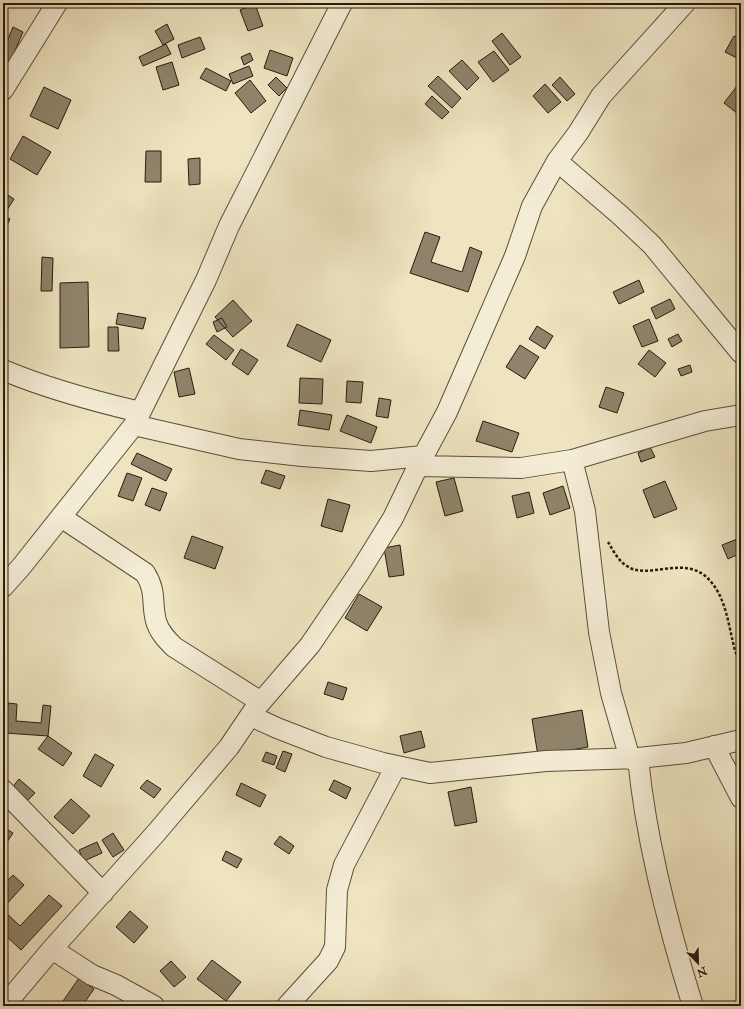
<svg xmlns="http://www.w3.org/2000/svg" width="744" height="1009" viewBox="0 0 744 1009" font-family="'IM FELL Double Pica',serif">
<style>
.building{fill:#8f846b;stroke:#291b0f}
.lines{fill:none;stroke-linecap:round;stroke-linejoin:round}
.street-casing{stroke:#5a4d3b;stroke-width:22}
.path{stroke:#291b0f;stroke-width:2.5;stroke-dasharray:3 2;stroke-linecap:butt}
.street{stroke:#f4edd6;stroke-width:20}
</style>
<rect width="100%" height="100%" fill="#eee4c0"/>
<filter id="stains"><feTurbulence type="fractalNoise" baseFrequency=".005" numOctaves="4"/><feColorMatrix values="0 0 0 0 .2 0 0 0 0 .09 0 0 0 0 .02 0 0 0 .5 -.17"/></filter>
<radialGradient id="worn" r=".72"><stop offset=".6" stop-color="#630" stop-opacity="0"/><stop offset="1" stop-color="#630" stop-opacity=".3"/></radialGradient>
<!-- building -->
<path class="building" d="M255 4 263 26 248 31 240 10Z
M167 24 174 39 163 45 155 31Z
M13 27 23 32 10 62 3 59V51Z
M502 33 521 57 510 65 492 41Z
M734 36 741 39V60L725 52Z
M200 37 205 49 182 58 178 45Z
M166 44 171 54 143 66 139 57Z
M270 50 293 58 287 76 264 68Z
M494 51 509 70 493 82 478 62Z
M250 53 253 60 244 65 241 57Z
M462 60 479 78 467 90 449 71Z
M172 62 179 85 163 90 156 67Z
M249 66 253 76 233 84 229 74Z
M206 68 231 81 226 91 200 78Z
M438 76 461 98 452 108 428 86Z
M276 77 287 88 279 96 268 85Z
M560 77 575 94 567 101 552 85Z
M250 80 266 101 251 113 235 93Z
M545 84 561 102 548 113 533 96Z
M737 86 741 89V110L738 114 724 103Z
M44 87 71 100 58 129 30 116Z
M432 96 449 112 442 119 425 104Z
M23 136 51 152 37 175 10 159Z
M146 151H161V182H145Z
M200 158V184L189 185 188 159Z
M3 192 14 199 7 210 3 208Z
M3 215 10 219 3 233Z
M425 232 440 237 431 262 462 272 470 247 482 252 468 292 410 273Z
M42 257 53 258 52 291H41Z
M639 280 644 292 619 304 613 292Z
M88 282 89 347 60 348V283Z
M670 299 675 309 656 319 651 308Z
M233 300 252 321 233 337 215 317Z
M118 313 146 318 143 329 116 324Z
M222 318 227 327 217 332 213 322Z
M649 319 658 341 642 347 633 326Z
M297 324 331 340 321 362 287 346Z
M537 326 553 336 545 349 529 339Z
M108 327H118L119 351H108Z
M678 334 682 341 672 347 668 339Z
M214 335 234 350 226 360 206 344Z
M520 345 539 357 525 379 506 367Z
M241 349 258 360 248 375 232 364Z
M649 350 666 363 655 377 638 364Z
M690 365 692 372 681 376 678 369Z
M189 368 195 394 179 397 174 372Z
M300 378 323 379 322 404 299 403Z
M347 381 363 382 361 403 346 402Z
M606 387 624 393 617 413 599 407Z
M379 398 391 400 388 418 376 416Z
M300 410 332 415 329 430 298 425Z
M347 415 377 427 371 443 340 431Z
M483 421 519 433 512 452 476 441Z
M650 447 655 457 641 462 638 453Z
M137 453 172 469 166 481 131 464Z
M266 470 285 476 280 489 261 483Z
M127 473 142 478 133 501 118 496Z
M454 478 463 511 445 516 436 482Z
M665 481 677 509 654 518 643 490Z
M563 486 570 508 550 515 543 493Z
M152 488 167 493 160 511 145 505Z
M529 492 534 513 517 518 512 496Z
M328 499 350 505 342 532 321 526Z
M192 536 223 547 215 569 184 558Z
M740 538 741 553 728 559 722 545Z
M400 545 404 575 389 577 384 548Z
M359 594 382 607 367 631 345 618Z
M328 682 347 688 343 700 324 694Z
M8 703 17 704 16 721 41 723 43 705 51 706 48 736 5 733Z
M582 710 588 747 538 756 532 719Z
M421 731 425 747 404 753 400 736Z
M48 736 72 753 63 766 38 749Z
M283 751 292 754 285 772 276 768Z
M266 752 277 756 274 765 262 761Z
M95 754 114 765 101 787 83 776Z
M19 779 35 793 25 803 10 790Z
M147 780 161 789 154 798 140 788Z
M334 780 351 788 346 799 329 790Z
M241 783 266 795 260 807 236 795Z
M471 787 477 822 455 826 448 792Z
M71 799 90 816 73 834 54 817Z
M3 827 13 833 3 848Z
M113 833 124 850 113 857 102 840Z
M280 836 294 846 289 854 274 844Z
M97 842 102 853 84 861 79 850Z
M226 851 242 859 237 868 222 860Z
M13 875 24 885 3 908V885Z
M49 895 62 906 21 950 3 933V910L20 926Z
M130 911 148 927 134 943 116 927Z
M212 960 241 982 226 1001 197 979Z
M171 961 186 977 174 987 160 971Z
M79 978 94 989 82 1006H63L61 1004Z"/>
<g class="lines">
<!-- street casing -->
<g class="street-casing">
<path id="street" d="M3 90 57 3
M557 161 620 215 652 245 741 353
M3 370C48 389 93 401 140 412
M134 425 239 449 302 456 371 461 423 456
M572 460 585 511 599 632 611 693 630 759
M418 466 521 468 572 460 705 421 741 415
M61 517 145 573C157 592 151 602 156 621 159 632 167 640 174 647L261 702
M3 587 21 567 134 425 206 280 229 226 342 3
M251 716 277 728 326 747 383 763 430 773 546 761 638 758 686 753 741 740
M714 746 741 798
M638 758C646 842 668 926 693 1006
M3 790 103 893
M52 949 92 975 116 985 154 1006
M4 1006 52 949 156 833 229 747 254 710 310 645 359 573 393 518 418 466 447 412 515 256 532 206 557 161 578 133 601 96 685 3
M287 1006 328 961 335 947 337 890 344 865 396 766"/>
</g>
<!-- path -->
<path class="path" d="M608 542C613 550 618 561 627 566 646 580 680 557 704 575 723 590 727 616 732 638 734 646 735 655 741 661"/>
<!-- street -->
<use href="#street" class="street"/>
</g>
<!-- margin -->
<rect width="744" height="1009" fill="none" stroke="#eee4c0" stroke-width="16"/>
<rect x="4" y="4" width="736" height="1001" fill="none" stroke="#291b0f" stroke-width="2"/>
<rect x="8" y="8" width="728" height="993" fill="none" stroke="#291b0f"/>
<!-- north arrow -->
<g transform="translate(698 963) rotate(157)" stroke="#f4edd6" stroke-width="3" paint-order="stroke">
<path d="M0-3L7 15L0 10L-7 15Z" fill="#291b0f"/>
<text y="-6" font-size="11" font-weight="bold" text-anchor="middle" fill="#291b0f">N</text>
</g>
<rect width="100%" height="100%" filter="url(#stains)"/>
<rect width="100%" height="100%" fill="url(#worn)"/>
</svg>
